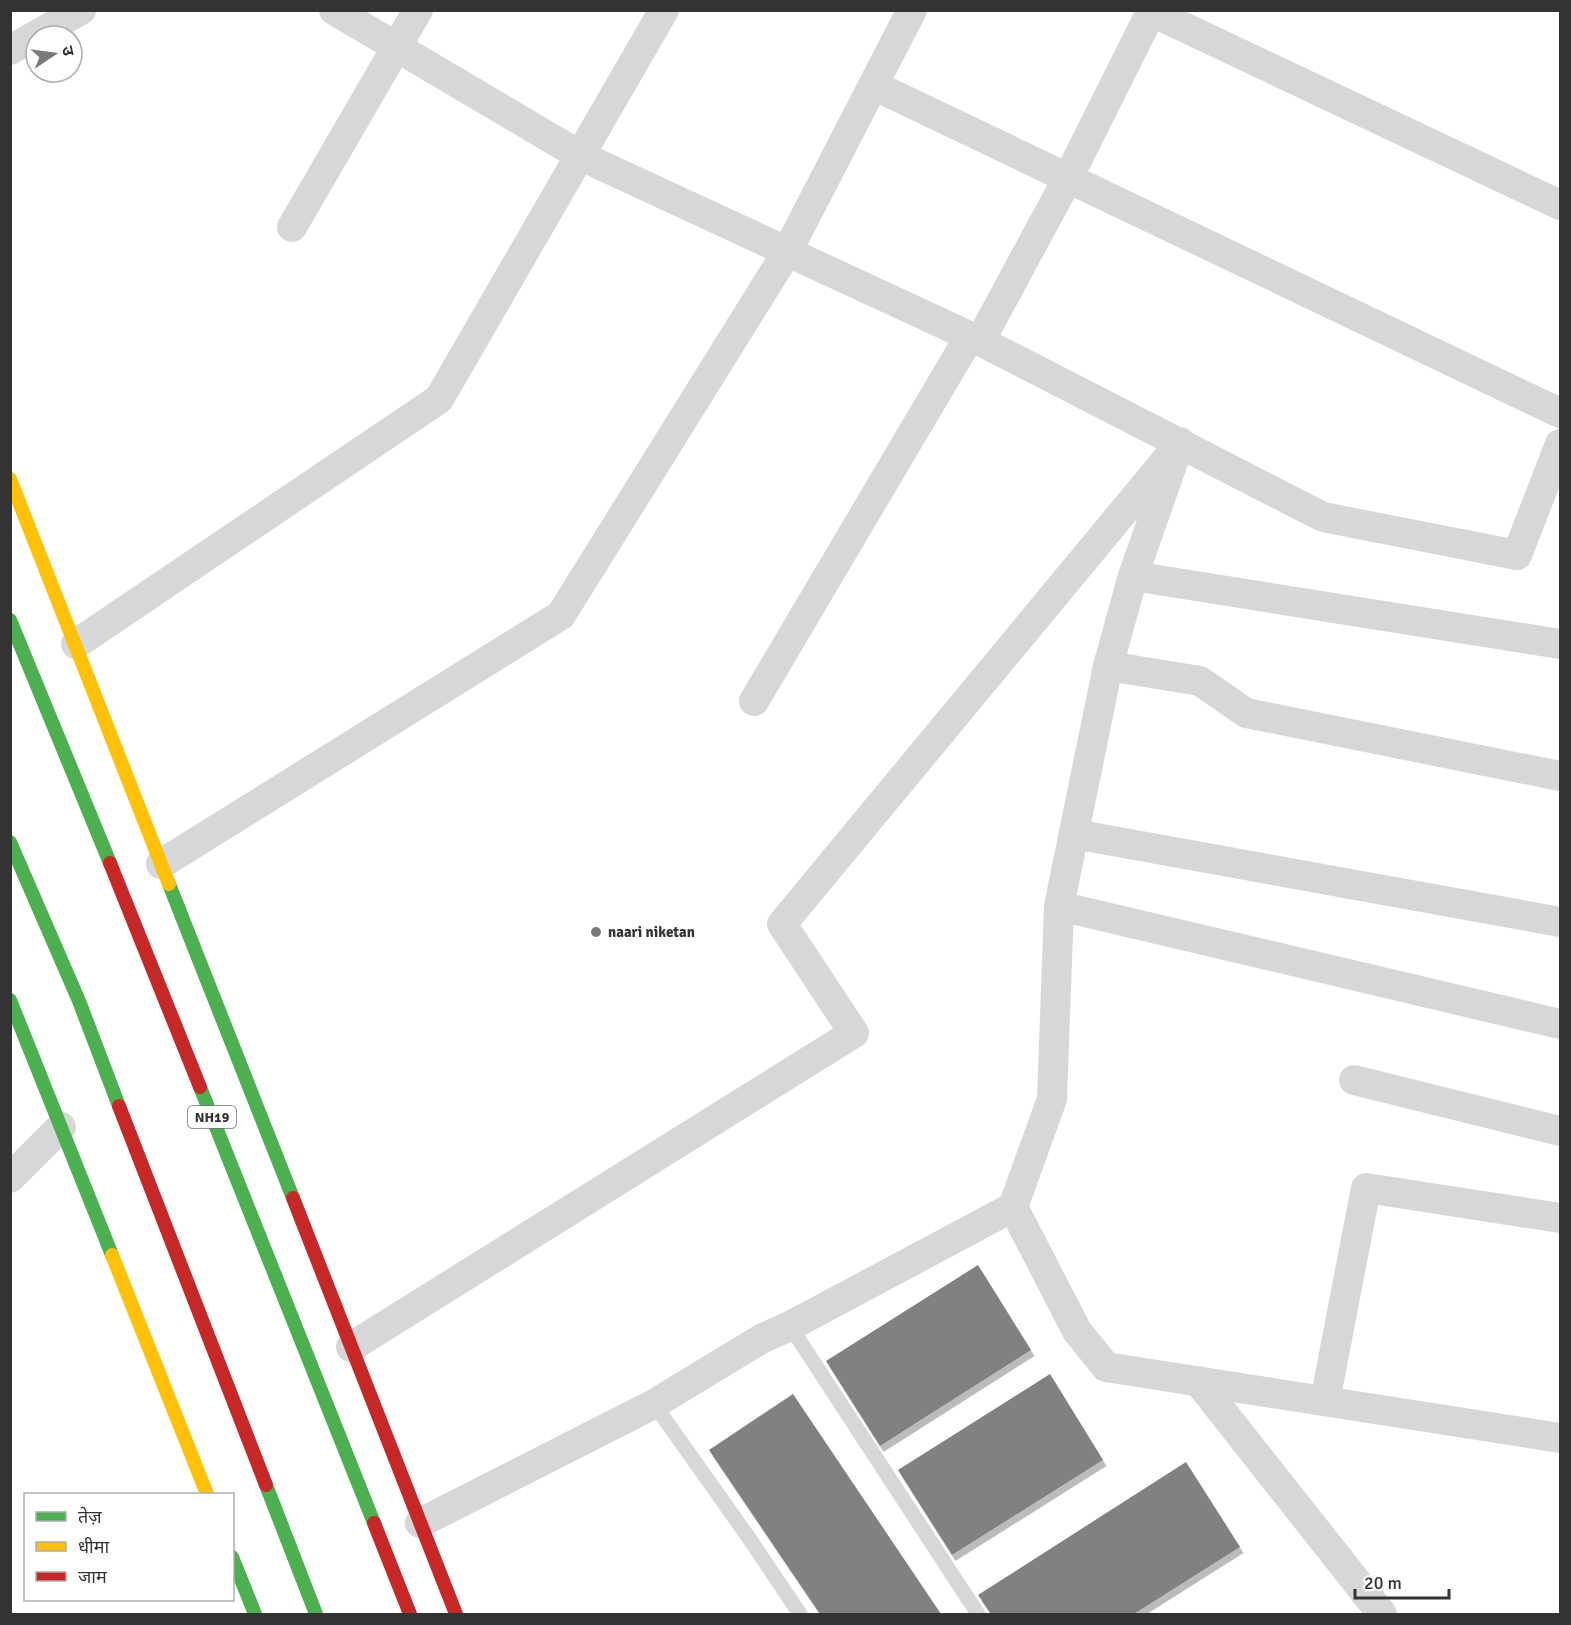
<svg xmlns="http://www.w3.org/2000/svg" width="1571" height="1625" viewBox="0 0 1571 1625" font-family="Signika,'Noto Sans Devanagari',sans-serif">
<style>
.building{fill:#818181;filter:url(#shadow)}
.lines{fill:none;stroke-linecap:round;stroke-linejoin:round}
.lane{stroke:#d7d7d7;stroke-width:15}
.street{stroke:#d7d7d7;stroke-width:30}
.fast{stroke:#4caf50;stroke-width:14}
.slow{stroke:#ffc107;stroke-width:14}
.jam{stroke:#c62828;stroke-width:14}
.poi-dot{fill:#7a7a7a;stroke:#fff;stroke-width:2}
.labels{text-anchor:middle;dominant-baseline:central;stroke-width:6;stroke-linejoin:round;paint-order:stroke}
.shield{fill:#fff;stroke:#707070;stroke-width:1.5}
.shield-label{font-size:14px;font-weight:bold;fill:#333}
.poi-label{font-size:15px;font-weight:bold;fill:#333;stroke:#fff;text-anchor:start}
</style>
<defs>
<filter id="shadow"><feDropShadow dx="3.5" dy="6" stdDeviation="0" flood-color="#0004"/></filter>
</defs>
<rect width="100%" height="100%" fill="#fff"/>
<!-- building -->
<path class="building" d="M978 1265 1031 1350 880 1446 826 1361Z
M1050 1374 1103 1460 952 1555 898 1470Z
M793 1394 941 1614H820L709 1450Z
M1186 1462 1240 1547 1134 1614H991L978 1595Z"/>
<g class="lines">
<!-- lane -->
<path class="lane" d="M790 1326 978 1614
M654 1404 751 1541 800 1614"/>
<!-- street -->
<path class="street" d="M334 10 581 156 980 341 1068 178 1152 10
M1152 12 1560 205
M10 50 81 10
M873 85 1560 413
M292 227 418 10
M980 341 1323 517 1517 555 1560 444
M1133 576 1560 644
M76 644 439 399 664 10
M1108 666 1200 681 1246 713 1560 776
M754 701 970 336
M1074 834 1560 922
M161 864 561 615 787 252 912 10
M1059 906 1560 1024
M1354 1080 1560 1131
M10 1178 61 1127
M1013 1207 1077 1331 1106 1367 1560 1438
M351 1347 854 1033 782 924 1167 459
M1198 1381 1382 1614
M1325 1401 1366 1188 1560 1218
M420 1523 654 1404 761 1339 790 1326 1013 1207 1052 1099 1059 906 1108 666 1133 576 1180 442"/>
<!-- fast -->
<path class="fast" d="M10 620 110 863
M10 842 79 1001 119 1106
M169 884 293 1198
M10 1000 112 1255
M200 1087 374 1523
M266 1485 316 1614
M232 1557 255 1614"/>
<!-- slow -->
<path class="slow" d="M10 479 169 884
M112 1255 207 1494"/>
<!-- jam -->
<path class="jam" d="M110 863 200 1087
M119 1106 266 1485
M293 1198 456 1614
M374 1523 410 1614"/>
</g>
<!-- markers -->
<circle class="poi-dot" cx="596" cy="932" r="6"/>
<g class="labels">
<!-- shield labels -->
<rect class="shield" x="188" y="1106" width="48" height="22" rx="4.5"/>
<g class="shield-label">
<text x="212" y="1117">NH19</text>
</g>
<!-- poi labels -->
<g class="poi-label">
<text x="608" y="932">naari niketan</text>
</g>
</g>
<!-- border -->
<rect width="1571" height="1625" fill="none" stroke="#333333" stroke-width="24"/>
<!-- legend -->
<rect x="24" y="1493" width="210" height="108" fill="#ffffff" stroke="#adadad" stroke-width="1.5"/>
<rect x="36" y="1512" width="30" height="9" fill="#4caf50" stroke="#adadad" stroke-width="1.5"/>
<text x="78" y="1523" font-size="18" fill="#333333">तेज़</text>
<rect x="36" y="1542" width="30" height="9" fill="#ffc107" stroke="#adadad" stroke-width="1.5"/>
<text x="78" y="1553" font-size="18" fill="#333333">धीमा</text>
<rect x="36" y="1572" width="30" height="9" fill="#c62828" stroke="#adadad" stroke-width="1.5"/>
<text x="78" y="1583" font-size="18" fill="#333333">जाम</text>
<!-- north arrow -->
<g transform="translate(54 54) rotate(77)"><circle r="28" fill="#ffffff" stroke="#adadad" stroke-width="1.5"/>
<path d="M0-4.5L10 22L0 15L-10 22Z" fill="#7a7a7a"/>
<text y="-9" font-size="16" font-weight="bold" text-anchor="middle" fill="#333333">उ</text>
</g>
<!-- scale -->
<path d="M1355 1589v9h94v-9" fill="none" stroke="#333333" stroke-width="3"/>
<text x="1364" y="1589" font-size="18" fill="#333333" stroke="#ffffff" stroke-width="4.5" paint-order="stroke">20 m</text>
</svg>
